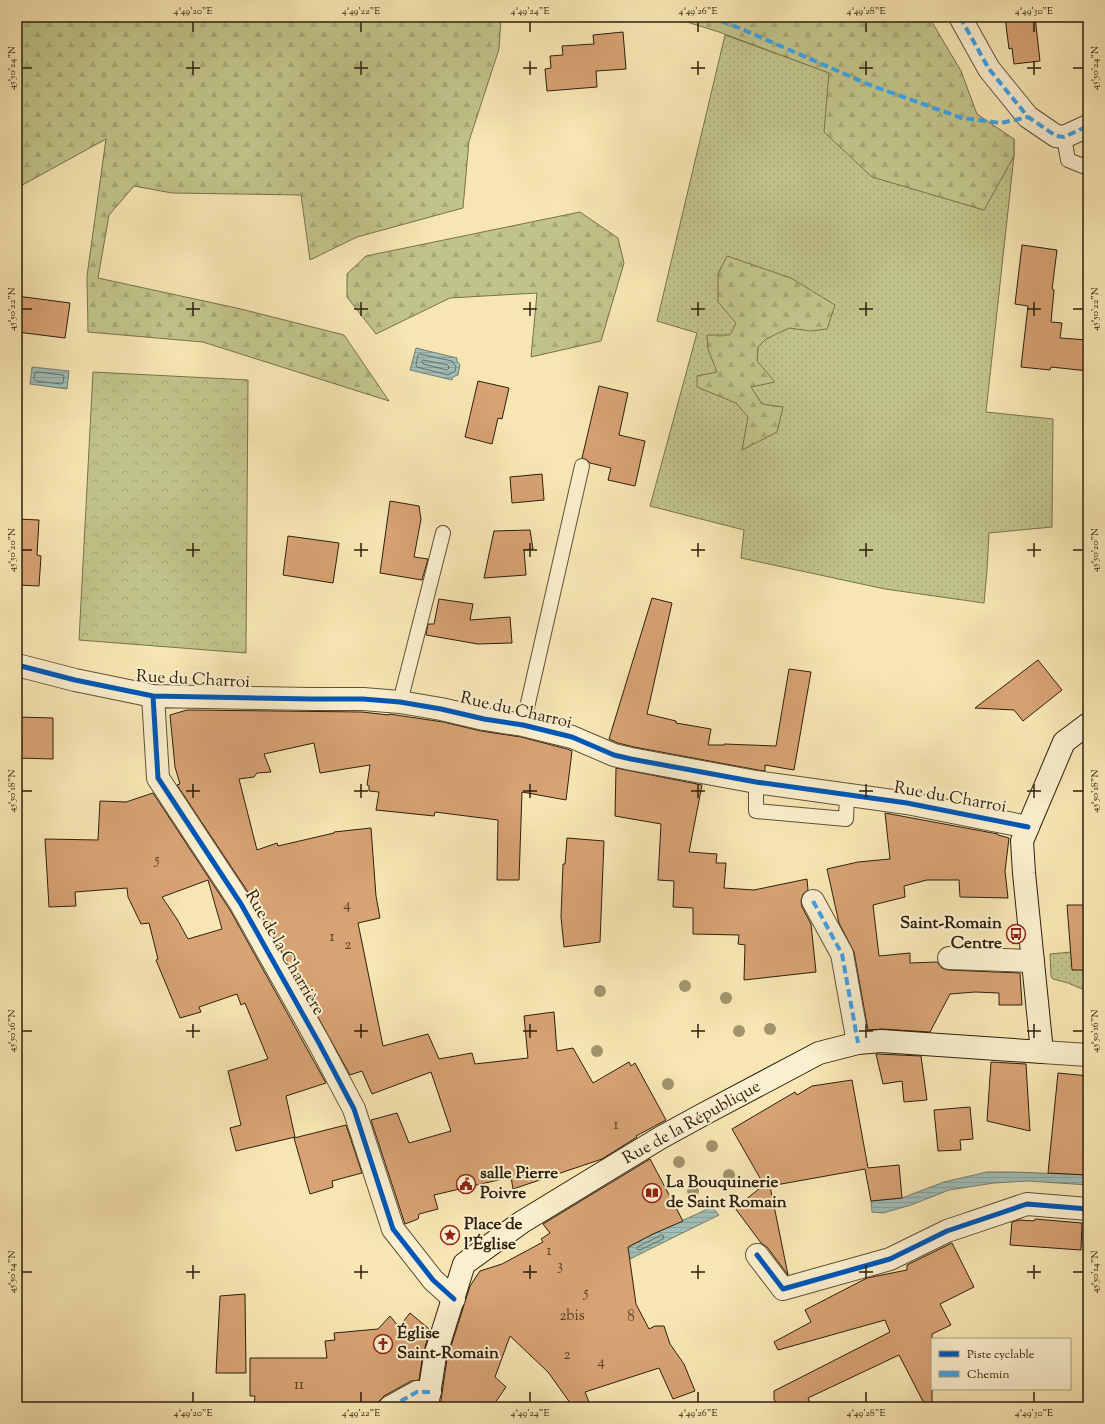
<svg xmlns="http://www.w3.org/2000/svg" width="1105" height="1424" viewBox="0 0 1105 1424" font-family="'Sorts Mill Goudy',serif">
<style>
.grass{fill:url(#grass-dots);stroke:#78724b}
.forest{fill:url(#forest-firs);stroke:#78724b}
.park{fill:url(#park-crowns);stroke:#78724b}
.water{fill:url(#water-rules);stroke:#737e72}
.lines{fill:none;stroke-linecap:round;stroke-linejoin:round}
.shore{stroke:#686e61;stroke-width:1}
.building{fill:#d7a274;stroke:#2f1f0c;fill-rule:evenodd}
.service-casing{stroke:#615136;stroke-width:16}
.minor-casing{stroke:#615136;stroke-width:24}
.secondary-casing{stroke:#2f1f0c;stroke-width:24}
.service{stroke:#faefce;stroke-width:14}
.minor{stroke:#faefce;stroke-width:22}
.secondary{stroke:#faefce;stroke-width:22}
.quiet{stroke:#3ea2e9;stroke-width:4;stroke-dasharray:8 4;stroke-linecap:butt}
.cycleway-casing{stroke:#faefce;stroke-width:8}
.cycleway{stroke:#0057b8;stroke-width:5}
.tree{fill:#a1946c}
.ticks{fill:none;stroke:#2f1f0c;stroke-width:1.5}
.labels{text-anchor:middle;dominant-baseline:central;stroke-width:4;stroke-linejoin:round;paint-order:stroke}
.number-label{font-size:15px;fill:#594026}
.street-label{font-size:17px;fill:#2f1f0c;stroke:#faefce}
.poi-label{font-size:17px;font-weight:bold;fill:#2f1f0c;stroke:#faefce;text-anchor:start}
.neatline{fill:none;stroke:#2f1f0c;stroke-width:1.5}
.ticks-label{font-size:10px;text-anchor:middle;fill:#2f1f0c}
</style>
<defs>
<pattern id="grass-dots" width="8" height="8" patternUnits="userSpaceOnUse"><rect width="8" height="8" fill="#c1c48a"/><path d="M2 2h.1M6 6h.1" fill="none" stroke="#a6a876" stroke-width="1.8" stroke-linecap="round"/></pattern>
<pattern id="forest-firs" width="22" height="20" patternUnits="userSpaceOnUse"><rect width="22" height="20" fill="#c1c48a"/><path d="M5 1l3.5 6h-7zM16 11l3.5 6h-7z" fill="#a6a876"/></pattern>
<pattern id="park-crowns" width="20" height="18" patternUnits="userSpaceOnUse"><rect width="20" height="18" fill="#c1c48a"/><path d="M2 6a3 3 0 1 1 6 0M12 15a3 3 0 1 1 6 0" fill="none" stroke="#a6a876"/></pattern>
<pattern id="water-rules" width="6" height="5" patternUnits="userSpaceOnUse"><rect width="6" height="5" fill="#a0bdb6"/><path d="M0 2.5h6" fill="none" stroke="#8aa29b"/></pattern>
</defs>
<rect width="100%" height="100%" fill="#f7e6b3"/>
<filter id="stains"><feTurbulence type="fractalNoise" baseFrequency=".005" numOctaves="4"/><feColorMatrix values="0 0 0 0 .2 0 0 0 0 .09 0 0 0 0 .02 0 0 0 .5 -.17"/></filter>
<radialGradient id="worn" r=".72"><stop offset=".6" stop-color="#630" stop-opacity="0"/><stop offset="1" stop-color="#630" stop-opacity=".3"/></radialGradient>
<!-- grass -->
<path class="grass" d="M725 35 1014 139V156L986 412 1053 419 1052 527 989 533 987 570 984 603 885 589 741 558 744 530 650 506 697 333 657 321Z
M1071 952 1088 968 1087 991 1068 983 1053 979 1051 976 1050 954Z"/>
<!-- forest -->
<path class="forest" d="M17 17H501L499 49 469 141 463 208 357 237 310 260 301 195 172 193 134 186 109 215 98 278 241 309 344 335 389 401 203 342 88 332 87 276 106 139 17 188Z
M671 17H929L961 71 977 114 1014 139V156L984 210 872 177 824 132 829 73 719 32Z
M580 212 618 238 624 263 601 341 531 357 537 293 450 298 376 334 347 297V274L366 256Z
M727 256 791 278 835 305 827 329 811 331 789 328 766 339 758 347 757 361 775 382 751 387 762 404 783 407 777 432 742 450 748 417 736 403 697 387V376L717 372 708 349 707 335H730L736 323 718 302V274Z"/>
<!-- park -->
<path class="park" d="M93 372 248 380 246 653 79 640Z"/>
<!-- water -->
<path class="water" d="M416 348 457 358V361L460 365 458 375 453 377 452 380 410 370Z
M32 367 69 371 67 389 30 384Z
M987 1172H1014L1088 1175V1185L1028 1181 994 1183 949 1190 911 1205 883 1213 872 1212 871 1201 902 1198 944 1182Z
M712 1207 719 1215 630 1259 568 1281 649 1236Z"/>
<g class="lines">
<!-- shore -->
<path class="shore" d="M420 354 452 361 456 367 455 371 448 375 417 367 416 365 418 355Z
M423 360 448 365 449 368 447 370 423 364 422 362Z
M37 372 63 375 64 376 63 383 61 384 36 381 34 379 35 373Z
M662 1235 664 1236 663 1239 640 1250 637 1249 638 1247Z"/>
</g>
<!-- building -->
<path class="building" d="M1005 17H1035L1040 61 1014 64 1012 48 1009 49Z
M623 32 626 69 596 71 597 87 547 91 545 69 551 68 550 56 563 55 562 46 594 44 593 35Z
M1022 245 1057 250 1052 289 1054 290 1051 322 1062 323 1060 338 1088 340V371L1051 367 1050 370 1021 367 1028 306 1015 304Z
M17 296 70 303 65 338 17 332Z
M478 381 509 388 502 419 498 418 492 444 465 437Z
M599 386 628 393 619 435 645 441 635 486 608 480 611 468 590 463 587 460 582 458Z
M542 474 544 500 512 503 510 477Z
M390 501 419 506 421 519 414 557 428 559 422 580 380 573Z
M17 519 39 520 37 555 41 556 39 586 17 585Z
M530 530 533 549 524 550 526 575 484 578 494 531Z
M288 536 339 543 333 583 283 575Z
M652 598 672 603 647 714 676 721V723L711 729 708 745H724V744L776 746 789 669 811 672 794 770 765 765V771L758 770 634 747 618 743 609 739Z
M439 599 473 604 470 620 510 617 512 643 478 644 426 635 428 624H434Z
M1038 660 1062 690 1023 721 1014 710 975 708Z
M187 710 362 712 389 715V714L443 722 481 731 521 737 567 749 572 751 566 800 522 792 519 880H497L498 820 435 812 434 816 376 810 379 792 369 791V786L367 785 370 765 320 773 314 743 264 754 271 772 257 773 254 777 239 779 257 850 277 843 278 846 334 833V832L371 828 376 896 380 918 358 923 383 1046 428 1034 439 1059 472 1053 475 1064 528 1058 524 1016 554 1012 557 1051 573 1048 593 1083 629 1062 631 1066 635 1063 666 1120 636 1136 637 1137 602 1159 513 1189 511 1177 434 1195 438 1209 419 1214 418 1219 405 1224 371 1120 397 1113 409 1143 451 1131 431 1072 372 1094 362 1071 350 1075 252 898 177 785 180 784 175 767 170 715Z
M17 717 53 718V759L17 758Z
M616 768 702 785 689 852 717 854 716 863H726L724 888 754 890 807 879 808 890 803 894 801 901 802 907 811 924 816 972 744 980 745 945 738 944 739 935 693 934V908L673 907 674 881 658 880 661 824 615 816Z
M153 793 230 910 326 1083 286 1096 295 1137 236 1151 230 1128 241 1125 228 1071 268 1059 245 1003 241 1005 237 994 199 1007 201 1012 180 1018 156 960 158 959 149 923 141 924 128 897 127 888 75 892 76 906 49 907 45 839 98 840 100 801 126 802ZM208 880 222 929 188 939 177 919 162 897Z
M885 813 998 834V835L1009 838 1005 871 1008 898 960 897 959 880H927L904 886 905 897 873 905 879 956 910 953V963L937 962 942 968 948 970 1020 973 1022 1005H999V993L975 992 950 994 930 1032 882 1029 868 1030 854 952 839 923 827 869 858 862 890 859Z
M567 838 604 841 600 942 564 947 561 917 563 864H565Z
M1067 905H1088V970H1072Z
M876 1054 921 1056 927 1100 904 1102 902 1081 883 1084Z
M991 1062 1026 1064 1030 1131 987 1121Z
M1058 1073 1088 1076V1175L1048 1173Z
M852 1080 868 1168 899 1165 902 1198 871 1201 865 1169 770 1186 788 1275 767 1247 761 1243 735 1208 764 1185 732 1129 795 1092 797 1095 812 1086Z
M970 1107 973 1139 960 1140 961 1150 938 1151 934 1110Z
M346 1125 362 1173 332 1181 333 1187 310 1194 294 1138Z
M650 1159 683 1221 653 1234 628 1247 636 1304 649 1329 655 1326H664L670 1344 684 1364 695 1391 673 1399 659 1368 585 1392 591 1407H573L548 1372 510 1336 495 1377 506 1387 492 1407H440L447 1359 470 1286 480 1271 502 1264 543 1242 541 1239 550 1233 543 1224Z
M1035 1219 1082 1223 1081 1250 1010 1245 1012 1222 1020 1220 1034 1221Z
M952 1243 974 1287 940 1304 951 1325 932 1334V1407H926L899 1355 808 1398 812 1407H778L774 1399V1391L890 1332 885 1320 778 1350 774 1342 811 1322 805 1310 867 1278 907 1270V1265Z
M245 1294 246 1373H216L220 1296Z
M410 1313 428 1328 430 1330 423 1354 419 1380 411 1381 384 1396 379 1401 378 1407H254L255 1396H250V1358H327L325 1341 335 1340 334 1333 378 1329 390 1316 399 1327Z"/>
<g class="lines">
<!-- service casing -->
<g class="service-casing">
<path id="service" d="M1064 137 1068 160 1088 168
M400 702 443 533
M523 725 582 466
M756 782V811L846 819 847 795"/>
</g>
<!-- minor casing -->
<g class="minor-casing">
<path id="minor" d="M960 17 989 69 1028 117 1056 136 1064 137 1088 126
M17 665 75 680 153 696 311 699H363L400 702 441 709 484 719 523 725 572 737 614 755 631 759 756 782 907 803 1028 827
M153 696 158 778 241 904 319 1043 354 1109 393 1229 433 1280 454 1299
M813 901 842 954 858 1043
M949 958 1033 961
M1042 1052 1088 1055
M757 1255 783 1289 890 1259 947 1231 1027 1204 1088 1209
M390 1407 417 1392H430"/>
</g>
<!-- secondary casing -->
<g class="secondary-casing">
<path id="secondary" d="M427 1407 435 1356 464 1264 522 1222 660 1138 702 1115 819 1053 858 1043 881 1041 1042 1052 1024 873 1022 841 1064 742 1088 724"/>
</g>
<!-- service -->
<use href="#service" class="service"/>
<!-- minor -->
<use href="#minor" class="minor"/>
<!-- secondary -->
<use href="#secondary" class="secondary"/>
<!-- quiet -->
<path class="quiet" d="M710 17 737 27 870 85 962 118 1001 123 1028 117
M960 17 989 69 1028 117 1056 136 1064 137 1088 126
M813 901 842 954 858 1043
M390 1407 417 1392H430"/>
<!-- cycleway casing -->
<g class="cycleway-casing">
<path id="cycleway" d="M17 665 75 680 153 696 311 699H363L400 702 441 709 484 719 523 725 572 737 614 755 631 759 756 782 907 803 1028 827
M153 696 158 778 241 904 319 1043 354 1109 393 1229 433 1280 454 1299
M757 1255 783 1289 890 1259 947 1231 1027 1204 1088 1209"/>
</g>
<!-- cycleway -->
<use href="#cycleway" class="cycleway"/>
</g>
<!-- trees -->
<g class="tree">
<circle cx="685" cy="986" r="6"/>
<circle cx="600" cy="991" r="6"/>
<circle cx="726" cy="998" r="6"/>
<circle cx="770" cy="1029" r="6"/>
<circle cx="739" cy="1031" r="6"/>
<circle cx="597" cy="1051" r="6"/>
<circle cx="668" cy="1084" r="6"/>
<circle cx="712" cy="1146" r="6"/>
<circle cx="679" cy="1162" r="6"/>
<circle cx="729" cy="1175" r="6"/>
<circle cx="693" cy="1191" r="6"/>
</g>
<!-- ticks -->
<path class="ticks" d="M193 22V32M361 22V32M530 22V32M698 22V32M866 22V32M1034 22V32M193 61V75M361 61V75M530 61V75M698 61V75M866 61V75M1034 61V75M22 68H32M186 68H200M354 68H368M523 68H537M691 68H705M859 68H873M1027 68H1041M1073 68H1083M193 302V316M361 302V316M530 302V316M698 302V316M866 302V316M1034 302V316M22 309H32M186 309H200M354 309H368M523 309H537M691 309H705M859 309H873M1027 309H1041M1073 309H1083M193 543V557M361 543V557M530 543V557M698 543V557M866 543V557M1034 543V557M22 550H32M186 550H200M354 550H368M523 550H537M691 550H705M859 550H873M1027 550H1041M1073 550H1083M193 784V798M361 784V798M530 784V798M698 784V798M866 784V798M1034 784V798M22 791H32M186 791H200M354 791H368M523 791H537M691 791H705M859 791H873M1027 791H1041M1073 791H1083M193 1024V1038M361 1024V1038M530 1024V1038M698 1024V1038M866 1024V1038M1034 1024V1038M22 1031H32M186 1031H200M354 1031H368M523 1031H537M691 1031H705M859 1031H873M1027 1031H1041M1073 1031H1083M193 1265V1279M361 1265V1279M530 1265V1279M698 1265V1279M866 1265V1279M1034 1265V1279M22 1272H32M186 1272H200M354 1272H368M523 1272H537M691 1272H705M859 1272H873M1027 1272H1041M1073 1272H1083M193 1392V1402M361 1392V1402M530 1392V1402M698 1392V1402M866 1392V1402M1034 1392V1402"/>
<!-- icons -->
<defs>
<g id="bus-ring" transform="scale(1)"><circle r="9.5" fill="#faefce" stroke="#8f2418" stroke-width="1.5"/><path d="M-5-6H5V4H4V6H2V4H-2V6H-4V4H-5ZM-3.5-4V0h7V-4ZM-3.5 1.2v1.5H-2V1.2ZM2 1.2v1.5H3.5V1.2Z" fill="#8f2418"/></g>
<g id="civic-ring" transform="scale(1)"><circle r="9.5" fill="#faefce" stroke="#8f2418" stroke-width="1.5"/><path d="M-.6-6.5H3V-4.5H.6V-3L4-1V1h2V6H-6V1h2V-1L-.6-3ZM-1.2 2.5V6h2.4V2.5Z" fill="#8f2418"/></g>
<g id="library-ring" transform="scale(1)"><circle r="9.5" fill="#faefce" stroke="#8f2418" stroke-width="1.5"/><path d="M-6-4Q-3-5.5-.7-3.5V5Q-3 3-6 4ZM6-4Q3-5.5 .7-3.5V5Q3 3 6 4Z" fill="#8f2418"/></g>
<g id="sight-ring" transform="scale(1)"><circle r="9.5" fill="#faefce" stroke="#8f2418" stroke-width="1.5"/><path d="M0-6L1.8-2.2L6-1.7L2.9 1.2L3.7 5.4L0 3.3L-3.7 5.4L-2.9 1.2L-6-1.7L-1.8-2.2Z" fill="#8f2418"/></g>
<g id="church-ring" transform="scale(1)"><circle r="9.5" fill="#faefce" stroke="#8f2418" stroke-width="1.5"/><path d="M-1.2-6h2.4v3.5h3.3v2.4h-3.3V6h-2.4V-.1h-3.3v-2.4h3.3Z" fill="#8f2418"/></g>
</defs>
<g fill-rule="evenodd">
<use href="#bus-ring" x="1016" y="934"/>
<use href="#civic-ring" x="466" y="1184"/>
<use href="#library-ring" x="652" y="1193"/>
<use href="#sight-ring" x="450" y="1235"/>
<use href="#church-ring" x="383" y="1344"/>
</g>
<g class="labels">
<!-- number labels -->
<g class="number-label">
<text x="157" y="860">5</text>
<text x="347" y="905">4</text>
<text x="332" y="937">1</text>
<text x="348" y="945">2</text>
<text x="616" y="1125">1</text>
<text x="549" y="1251">1</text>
<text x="560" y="1266">3</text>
<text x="586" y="1293">5</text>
<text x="572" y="1316">2bis</text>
<text x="631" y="1317">8</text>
<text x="567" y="1355">2</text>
<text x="601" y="1362">4</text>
<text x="299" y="1385">11</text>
</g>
<!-- street labels -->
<g class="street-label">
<text transform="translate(193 680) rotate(3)">Rue du Charroi</text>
<text transform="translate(516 711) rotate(13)">Rue du Charroi</text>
<text transform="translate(950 798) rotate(10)">Rue du Charroi</text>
<text transform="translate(284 953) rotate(60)">Rue de la Charrière</text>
<text transform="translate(692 1123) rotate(-29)">Rue de la République</text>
</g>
<!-- poi labels -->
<g class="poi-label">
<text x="1002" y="924" text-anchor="end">Saint-Romain<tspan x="1002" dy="20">Centre</tspan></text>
<text x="480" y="1174">salle Pierre<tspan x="480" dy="20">Poivre</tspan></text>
<text x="666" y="1183">La Bouquinerie<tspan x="666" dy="20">de Saint Romain</tspan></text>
<text x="464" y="1225">Place de<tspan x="464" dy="20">l'Église</tspan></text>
<text x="397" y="1334">Église<tspan x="397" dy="20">Saint-Romain</tspan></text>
</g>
</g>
<!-- margin -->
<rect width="1105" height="1424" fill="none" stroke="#f7e6b3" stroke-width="44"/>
<!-- legend -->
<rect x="931" y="1338" width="140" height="52" fill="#faefce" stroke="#a99c80"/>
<rect x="939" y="1351" width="20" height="6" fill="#0057b8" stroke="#a99c80"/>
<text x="967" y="1358" font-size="12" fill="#2f1f0c">Piste cyclable</text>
<rect x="939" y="1371" width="20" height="6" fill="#3ea2e9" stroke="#a99c80"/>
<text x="967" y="1378" font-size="12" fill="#2f1f0c">Chemin</text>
<rect x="22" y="22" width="1061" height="1380" class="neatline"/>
<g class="ticks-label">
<text x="193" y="14">4°49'20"E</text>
<text x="361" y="14">4°49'22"E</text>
<text x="530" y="14">4°49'24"E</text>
<text x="698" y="14">4°49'26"E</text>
<text x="866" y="14">4°49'28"E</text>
<text x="1034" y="14">4°49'30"E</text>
<text transform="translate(11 68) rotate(-90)" y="4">45°50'24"N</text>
<text transform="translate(1094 68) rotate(-90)" y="4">45°50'24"N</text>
<text transform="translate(11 309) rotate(-90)" y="4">45°50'22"N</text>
<text transform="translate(1094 309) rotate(-90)" y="4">45°50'22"N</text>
<text transform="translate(11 550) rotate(-90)" y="4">45°50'20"N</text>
<text transform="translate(1094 550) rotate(-90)" y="4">45°50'20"N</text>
<text transform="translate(11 791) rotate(-90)" y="4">45°50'18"N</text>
<text transform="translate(1094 791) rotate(-90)" y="4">45°50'18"N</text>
<text transform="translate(11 1031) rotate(-90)" y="4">45°50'16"N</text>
<text transform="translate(1094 1031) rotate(-90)" y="4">45°50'16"N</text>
<text transform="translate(11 1272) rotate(-90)" y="4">45°50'14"N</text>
<text transform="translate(1094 1272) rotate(-90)" y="4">45°50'14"N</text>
<text x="193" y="1416">4°49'20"E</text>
<text x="361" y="1416">4°49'22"E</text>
<text x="530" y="1416">4°49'24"E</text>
<text x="698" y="1416">4°49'26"E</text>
<text x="866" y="1416">4°49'28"E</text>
<text x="1034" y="1416">4°49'30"E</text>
</g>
<rect width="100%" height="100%" filter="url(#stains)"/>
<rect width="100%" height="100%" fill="url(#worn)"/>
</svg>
